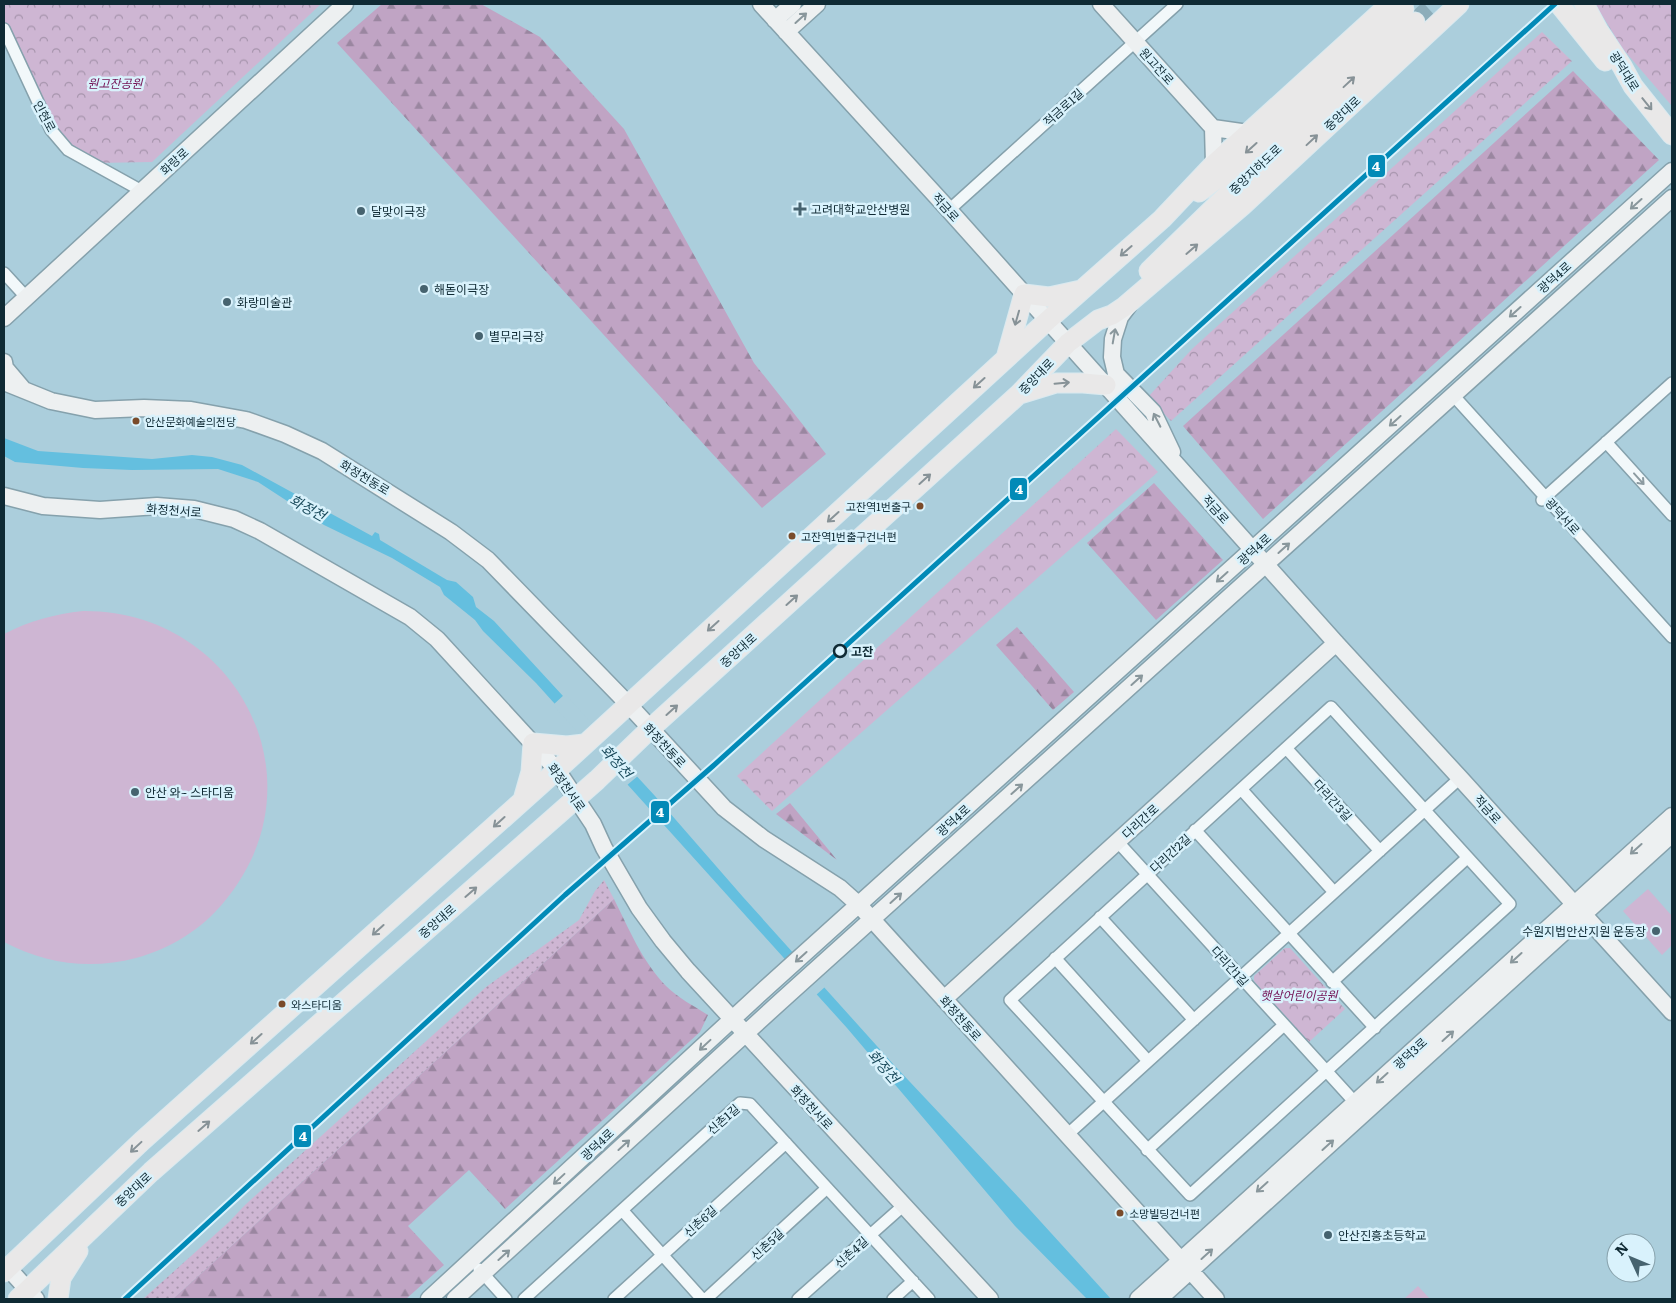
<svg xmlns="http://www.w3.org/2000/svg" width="1676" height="1303" viewBox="0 0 1676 1303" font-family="Literata,'Noto Sans KR',serif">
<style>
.grass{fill:url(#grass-dots)}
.forest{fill:url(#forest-firs)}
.park{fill:url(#park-crowns)}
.pitch{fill:#ceb6d3}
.water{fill:#64bfdf}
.pier{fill:#abcedc}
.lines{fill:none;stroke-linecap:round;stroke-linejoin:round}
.primary-tunnel{stroke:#8cadba;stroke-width:19;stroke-dasharray:19 9;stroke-linecap:butt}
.street-casing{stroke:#85a1ac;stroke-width:14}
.secondary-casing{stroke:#85a1ac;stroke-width:19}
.primary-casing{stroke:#d9e9ef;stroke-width:21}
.street{stroke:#f2f8fa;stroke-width:11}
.secondary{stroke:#edf0f1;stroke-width:16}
.primary{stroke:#e9e8e8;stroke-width:19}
.metro-1-casing{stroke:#d9f2fc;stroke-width:9}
.metro-1{stroke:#028ab7;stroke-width:5}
.oneway{stroke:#89979c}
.oneway2{stroke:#879297}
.oneway3{stroke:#8c9ba1}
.poi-dot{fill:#46636f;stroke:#d9f2fc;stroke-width:2}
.bus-dot{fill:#7a4b2a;stroke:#d9f2fc;stroke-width:2}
.stop-dot{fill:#d9f2fc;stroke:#0f2a34;stroke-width:2.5}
.labels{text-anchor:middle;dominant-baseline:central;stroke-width:5;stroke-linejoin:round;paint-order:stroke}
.bus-label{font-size:11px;fill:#0f2a34;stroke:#d9f2fc;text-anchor:start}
.street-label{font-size:12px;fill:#0f2a34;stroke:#d9f2fc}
.park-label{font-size:12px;font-style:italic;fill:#731154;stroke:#d9f2fc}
.poi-label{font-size:12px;fill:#0f2a34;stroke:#d9f2fc;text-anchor:start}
.stop-label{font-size:12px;font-weight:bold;fill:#0f2a34;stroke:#d9f2fc;text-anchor:start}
.water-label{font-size:14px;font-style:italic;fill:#1b4b5c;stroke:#d9f2fc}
.line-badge{stroke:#d9f2fc;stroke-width:2}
.badge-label{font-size:14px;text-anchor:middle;font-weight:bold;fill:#fff}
</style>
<defs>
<pattern id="grass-dots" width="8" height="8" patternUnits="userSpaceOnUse" patternTransform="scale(1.25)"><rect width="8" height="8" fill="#ceb6d3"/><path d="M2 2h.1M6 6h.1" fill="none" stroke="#a694ac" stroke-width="1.8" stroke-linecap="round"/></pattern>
<pattern id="forest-firs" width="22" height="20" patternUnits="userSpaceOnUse" patternTransform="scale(1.25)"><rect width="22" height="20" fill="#c0a4c4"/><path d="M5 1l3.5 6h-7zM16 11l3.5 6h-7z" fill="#9a86a0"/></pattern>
<pattern id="park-crowns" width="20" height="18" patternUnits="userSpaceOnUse" patternTransform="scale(1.25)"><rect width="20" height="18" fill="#ceb6d3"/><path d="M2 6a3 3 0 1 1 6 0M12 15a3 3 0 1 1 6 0" fill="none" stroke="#a694ac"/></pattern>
</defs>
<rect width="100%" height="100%" fill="#abcedc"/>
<!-- grass -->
<path class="grass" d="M604 880 614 899 173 1299H143L229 1222 245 1205 486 987 579 920 595 891Z"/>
<!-- forest -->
<path class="forest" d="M382 4H481L540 37 624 129 754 363 826 454 762 508 337 43Z
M1573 71 1659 160 1263 519 1183 426Z
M1154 483 1223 560 1156 620 1087 543Z
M1017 627 1074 692 1053 710 996 645Z
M790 803 837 860 776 814Z
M614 899C629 929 642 961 666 986 678 998 694 1006 708 1015L700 1032 505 1209 469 1170 408 1226 444 1265 406 1299H173Z"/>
<!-- park -->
<path class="park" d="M4 4H321L152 162 96 163 51 140 4 27Z
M1595 4H1670L1672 5V106L1623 49Z
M1542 32 1572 61 1171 421 1148 397 1192 349Z
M1116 429 1158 472 772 811 737 776Z
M1285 948H1290L1345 1009 1309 1042 1254 981V976Z"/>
<!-- pitch -->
<path class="pitch" d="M83 611C238 610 325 782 224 902 202 929 170 949 136 958 91 970 45 964 4 942V634C29 621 55 614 83 611Z
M1648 889 1672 916V945L1662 955 1623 911Z
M1418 1286 1430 1299H1404Z"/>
<!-- water -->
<path class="water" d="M4 438 38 451 152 459 192 455 212 457 242 465 372 536 375 532 379 534 380 540 447 580 456 582 473 597 476 607 494 621 655 796 743 897 894 1065 1021 1200 1111 1299H1087L1015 1226 847 1028 536 683 483 631 475 620 444 595 440 587 392 558 324 525 258 482 218 469 132 470 83 468 15 462 4 456Z"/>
<!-- pier -->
<path class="pier" d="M565 694 639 775 626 786 553 705Z
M795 951 826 986 815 996 783 961Z"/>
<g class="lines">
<!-- primary-tunnel -->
<path class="primary-tunnel" d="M1415 22 1435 4"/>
<!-- street casing -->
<g class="street-casing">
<path id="street" d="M4 29 51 130 68 150 142 191
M949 210 1177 4
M4 273 26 297
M1453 395 1672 637
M1606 442 1672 515
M1542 500 1672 383
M1331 707 1510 904 1190 1195 1010 1000Z
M1286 748 1380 851
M1241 789 1334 892
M1195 830 1375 1028
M1117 841 1360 1108
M1100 917 1194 1020
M1055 958 1148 1061
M1332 982 1467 858
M1067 1135 1460 778
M1147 1150 1284 1025
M622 1210 702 1299
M479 1269 506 1299
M524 1299 740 1103 750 1104 929 1299
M614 1299 786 1143
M706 1299 827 1188
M798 1299 904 1205
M893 1299 913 1281"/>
</g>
<!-- secondary casing -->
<g class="secondary-casing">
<path id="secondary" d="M761 4 949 210 1336 643 1460 778 1672 1012
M1101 4 1213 128
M775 20 793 4
M786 32 817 4
M1213 128 1214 164
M1213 128 1248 133
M1129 305 1120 317 1113 339 1112 357 1116 374 1153 412 1172 452
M4 318 345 4
M4 362 5 368 22 388
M4 382 51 401 95 410 144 408 191 410 246 420 285 434 322 451 451 532 488 560 628 704 724 808 764 839 840 888 859 905 1216 1299
M4 496 43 506 100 510 157 506 194 509 234 519 260 531 410 617 437 639 557 770 593 824 604 848 639 908 663 941 688 971 990 1299
M944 999 1336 643
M8 1268 36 1299
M429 1299 766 988 1672 171
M455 1299 780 1002 1672 198
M1138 1299 1672 816
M1159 1299 1672 834"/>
</g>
<!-- primary casing -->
<g class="primary-casing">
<path id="primary" d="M1559 4 1605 61
M1584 4 1598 30 1622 66 1633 86 1672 135
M1199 192 1218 178 1404 9
M1149 271 1229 193 1415 22
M1006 358 1024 294 1049 297 1081 290
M1020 394 1056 383H1083L1106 385
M523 800 531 772 533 743 567 746 584 744
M4 1272 142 1141 557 770 1048 320 1162 219 1214 164 1390 4
M18 1299 151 1172 597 780 650 729 1019 394 1068 343 1098 320 1112 315 1124 307 1242 206 1459 4
M58 1299 61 1278 78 1251"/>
</g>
<!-- street -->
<use href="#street" class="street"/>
<!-- secondary -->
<use href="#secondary" class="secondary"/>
<!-- primary -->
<use href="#primary" class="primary"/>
<!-- metro-1 casing -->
<g class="metro-1-casing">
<path id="metro-1" d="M125 1299 565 895 713 766 1555 4"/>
</g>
<!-- metro-1 -->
<use href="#metro-1" class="metro-1"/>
</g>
<!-- one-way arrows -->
<defs><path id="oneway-shaft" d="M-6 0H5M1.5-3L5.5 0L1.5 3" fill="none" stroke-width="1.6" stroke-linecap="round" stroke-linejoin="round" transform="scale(1.25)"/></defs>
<g class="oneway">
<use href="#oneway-shaft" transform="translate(801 18) rotate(-42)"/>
<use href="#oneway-shaft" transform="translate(1636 204) rotate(138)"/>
<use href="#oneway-shaft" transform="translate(1515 312) rotate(138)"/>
<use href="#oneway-shaft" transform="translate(1114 336) rotate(-80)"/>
<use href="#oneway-shaft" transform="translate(1157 420) rotate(-117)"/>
<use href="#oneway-shaft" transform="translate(1395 421) rotate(138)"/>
<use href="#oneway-shaft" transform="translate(1284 548) rotate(-42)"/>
<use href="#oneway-shaft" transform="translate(1222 577) rotate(138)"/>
<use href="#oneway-shaft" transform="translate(1137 680) rotate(-42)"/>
<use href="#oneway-shaft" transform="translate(1017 789) rotate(-42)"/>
<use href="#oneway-shaft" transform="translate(1636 849) rotate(138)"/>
<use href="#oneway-shaft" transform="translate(896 898) rotate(-42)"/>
<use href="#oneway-shaft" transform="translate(801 957) rotate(138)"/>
<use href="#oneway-shaft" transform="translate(1516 958) rotate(138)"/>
<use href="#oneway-shaft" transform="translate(1448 1036) rotate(-42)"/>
<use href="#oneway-shaft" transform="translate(705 1045) rotate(137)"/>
<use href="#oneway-shaft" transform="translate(1382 1078) rotate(138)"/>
<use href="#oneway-shaft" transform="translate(624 1145) rotate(-42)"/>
<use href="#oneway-shaft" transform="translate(1328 1145) rotate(-42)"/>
<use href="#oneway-shaft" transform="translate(559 1179) rotate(137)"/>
<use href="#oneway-shaft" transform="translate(1262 1187) rotate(138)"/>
<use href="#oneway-shaft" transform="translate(1207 1254) rotate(-42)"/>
<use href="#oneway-shaft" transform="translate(504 1255) rotate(-42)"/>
</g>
<g class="oneway2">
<use href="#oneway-shaft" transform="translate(1349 82) rotate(-43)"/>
<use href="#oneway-shaft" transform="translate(1647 104) rotate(51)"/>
<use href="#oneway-shaft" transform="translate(1312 140) rotate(-43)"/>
<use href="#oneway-shaft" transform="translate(1251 148) rotate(138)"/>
<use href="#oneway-shaft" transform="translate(1192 249) rotate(-41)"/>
<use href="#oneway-shaft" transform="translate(1126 251) rotate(139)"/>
<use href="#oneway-shaft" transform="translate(1017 318) rotate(106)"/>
<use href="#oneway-shaft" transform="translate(979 383) rotate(138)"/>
<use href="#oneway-shaft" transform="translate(1062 383) rotate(-5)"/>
<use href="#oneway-shaft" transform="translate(925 479) rotate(-42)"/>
<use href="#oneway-shaft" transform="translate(833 517) rotate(138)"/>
<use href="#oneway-shaft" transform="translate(792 600) rotate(-42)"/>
<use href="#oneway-shaft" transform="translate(713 626) rotate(138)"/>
<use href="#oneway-shaft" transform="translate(672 710) rotate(-42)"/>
<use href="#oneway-shaft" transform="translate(499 822) rotate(138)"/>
<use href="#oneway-shaft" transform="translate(471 892) rotate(-41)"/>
<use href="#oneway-shaft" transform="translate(378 930) rotate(138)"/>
<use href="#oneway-shaft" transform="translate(256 1039) rotate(138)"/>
<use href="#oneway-shaft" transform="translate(204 1126) rotate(-41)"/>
<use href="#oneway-shaft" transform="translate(136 1147) rotate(137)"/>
</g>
<use class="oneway3" href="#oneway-shaft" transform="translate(1639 479) rotate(48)"/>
<!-- markers -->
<g class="poi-dot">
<path d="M797.5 201.5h5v5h5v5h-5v5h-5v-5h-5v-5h5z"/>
<circle cx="361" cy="211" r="5"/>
<circle cx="424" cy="289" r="5"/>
<circle cx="227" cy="302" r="5"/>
<circle cx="479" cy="336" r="5"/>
<circle cx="135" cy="792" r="5"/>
<circle cx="1656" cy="931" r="5"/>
<circle cx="1328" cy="1235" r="5"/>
</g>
<g class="bus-dot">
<circle cx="136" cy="421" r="4.5"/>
<circle cx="920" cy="506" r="4.5"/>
<circle cx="792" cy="536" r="4.5"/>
<circle cx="282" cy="1004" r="4.5"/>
<circle cx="1120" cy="1213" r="4.5"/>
</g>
<circle class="stop-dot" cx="840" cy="651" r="6"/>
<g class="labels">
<!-- bus labels -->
<g class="bus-label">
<text x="145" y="421">안산문화예술의전당</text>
<text x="911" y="506" text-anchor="end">고잔역1번출구</text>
<text x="801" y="536">고잔역1번출구건너편</text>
<text x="291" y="1004">와스타디움</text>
<text x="1129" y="1213">소망빌딩건너편</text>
</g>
<!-- street labels -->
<g class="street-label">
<text transform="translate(1157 66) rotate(48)">원고잔로</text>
<text transform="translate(1625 71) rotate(58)">광덕대로</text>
<text transform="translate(1063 107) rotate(-42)">적금로1길</text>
<text transform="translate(1342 113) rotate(-43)">중앙대로</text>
<text transform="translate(45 116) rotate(62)">인현로</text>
<text transform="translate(174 161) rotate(-43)">화랑로</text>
<text transform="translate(1255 169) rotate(-43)">중앙지하도로</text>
<text transform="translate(946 207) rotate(48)">적금로</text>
<text transform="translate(1554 277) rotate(-42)">광덕4로</text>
<text transform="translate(1036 376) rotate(-46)">중앙대로</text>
<text transform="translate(365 477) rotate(31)">화정천동로</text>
<text transform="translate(1216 509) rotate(48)">적금로</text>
<text transform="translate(174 510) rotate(4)">화정천서로</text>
<text transform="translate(1563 516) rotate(48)">광덕서로</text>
<text transform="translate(1254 549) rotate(-42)">광덕4로</text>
<text transform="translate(738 650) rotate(-42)">중앙대로</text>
<text transform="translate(665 745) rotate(47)">화정천동로</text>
<text transform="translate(567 787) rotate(55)">화정천서로</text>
<text transform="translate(1333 800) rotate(48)">다리간3길</text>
<text transform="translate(1488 809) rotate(48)">적금로</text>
<text transform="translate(953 820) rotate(-42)">광덕4로</text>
<text transform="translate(1140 821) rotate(-42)">다리간로</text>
<text transform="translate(1170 853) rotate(-42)">다리간2길</text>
<text transform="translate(437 921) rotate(-41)">중앙대로</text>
<text transform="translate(1230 966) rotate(48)">다리간1길</text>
<text transform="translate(961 1018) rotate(48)">화정천동로</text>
<text transform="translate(1410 1053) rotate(-42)">광덕3로</text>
<text transform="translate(812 1107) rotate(47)">화정천서로</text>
<text transform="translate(723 1119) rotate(-41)">신촌1길</text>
<text transform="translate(597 1144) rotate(-43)">광덕4로</text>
<text transform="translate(133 1189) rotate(-43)">중앙대로</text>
<text transform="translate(700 1221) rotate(-42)">신촌6길</text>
<text transform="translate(767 1244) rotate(-43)">신촌5길</text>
<text transform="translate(851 1252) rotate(-42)">신촌4길</text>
</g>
<!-- park labels -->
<g class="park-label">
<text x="115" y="83">원고잔공원</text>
<text x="1299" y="995">햇살어린이공원</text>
</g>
<!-- poi labels -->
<g class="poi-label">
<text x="811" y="209">고려대학교안산병원</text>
<text x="371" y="211">달맞이극장</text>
<text x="434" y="289">해돋이극장</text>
<text x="237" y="302">화랑미술관</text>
<text x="489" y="336">별무리극장</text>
<text x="145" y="792">안산 와~ 스타디움</text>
<text x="1646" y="931" text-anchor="end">수원지법안산지원 운동장</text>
<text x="1338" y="1235">안산진흥초등학교</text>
</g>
<!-- stop labels -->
<g class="stop-label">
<text x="851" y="651">고잔</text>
</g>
<!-- water labels -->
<g class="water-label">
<text transform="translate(308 507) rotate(29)">화정천</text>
<text transform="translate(617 761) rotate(49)">화정천</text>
<text transform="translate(884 1066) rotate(49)">화정천</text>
</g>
</g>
<g class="line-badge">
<rect x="1367" y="154" width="19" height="24" rx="5" fill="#028ab7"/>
<rect x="1009" y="477" width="19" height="24" rx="5" fill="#028ab7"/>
<rect x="650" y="800" width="20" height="24" rx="5" fill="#028ab7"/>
<rect x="293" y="1124" width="19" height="24" rx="5" fill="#028ab7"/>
</g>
<g class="badge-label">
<text x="1376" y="171">4</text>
<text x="1019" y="494">4</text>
<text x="660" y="817">4</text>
<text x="303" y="1141">4</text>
</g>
<!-- border -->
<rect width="1676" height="1303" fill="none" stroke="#0f2a34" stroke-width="10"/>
<!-- north arrow -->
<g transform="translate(1631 1258) rotate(314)"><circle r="24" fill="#d9f2fc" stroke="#88a2ac"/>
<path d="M0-4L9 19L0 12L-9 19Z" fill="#46636f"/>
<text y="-8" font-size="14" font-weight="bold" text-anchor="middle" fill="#0f2a34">N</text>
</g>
</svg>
